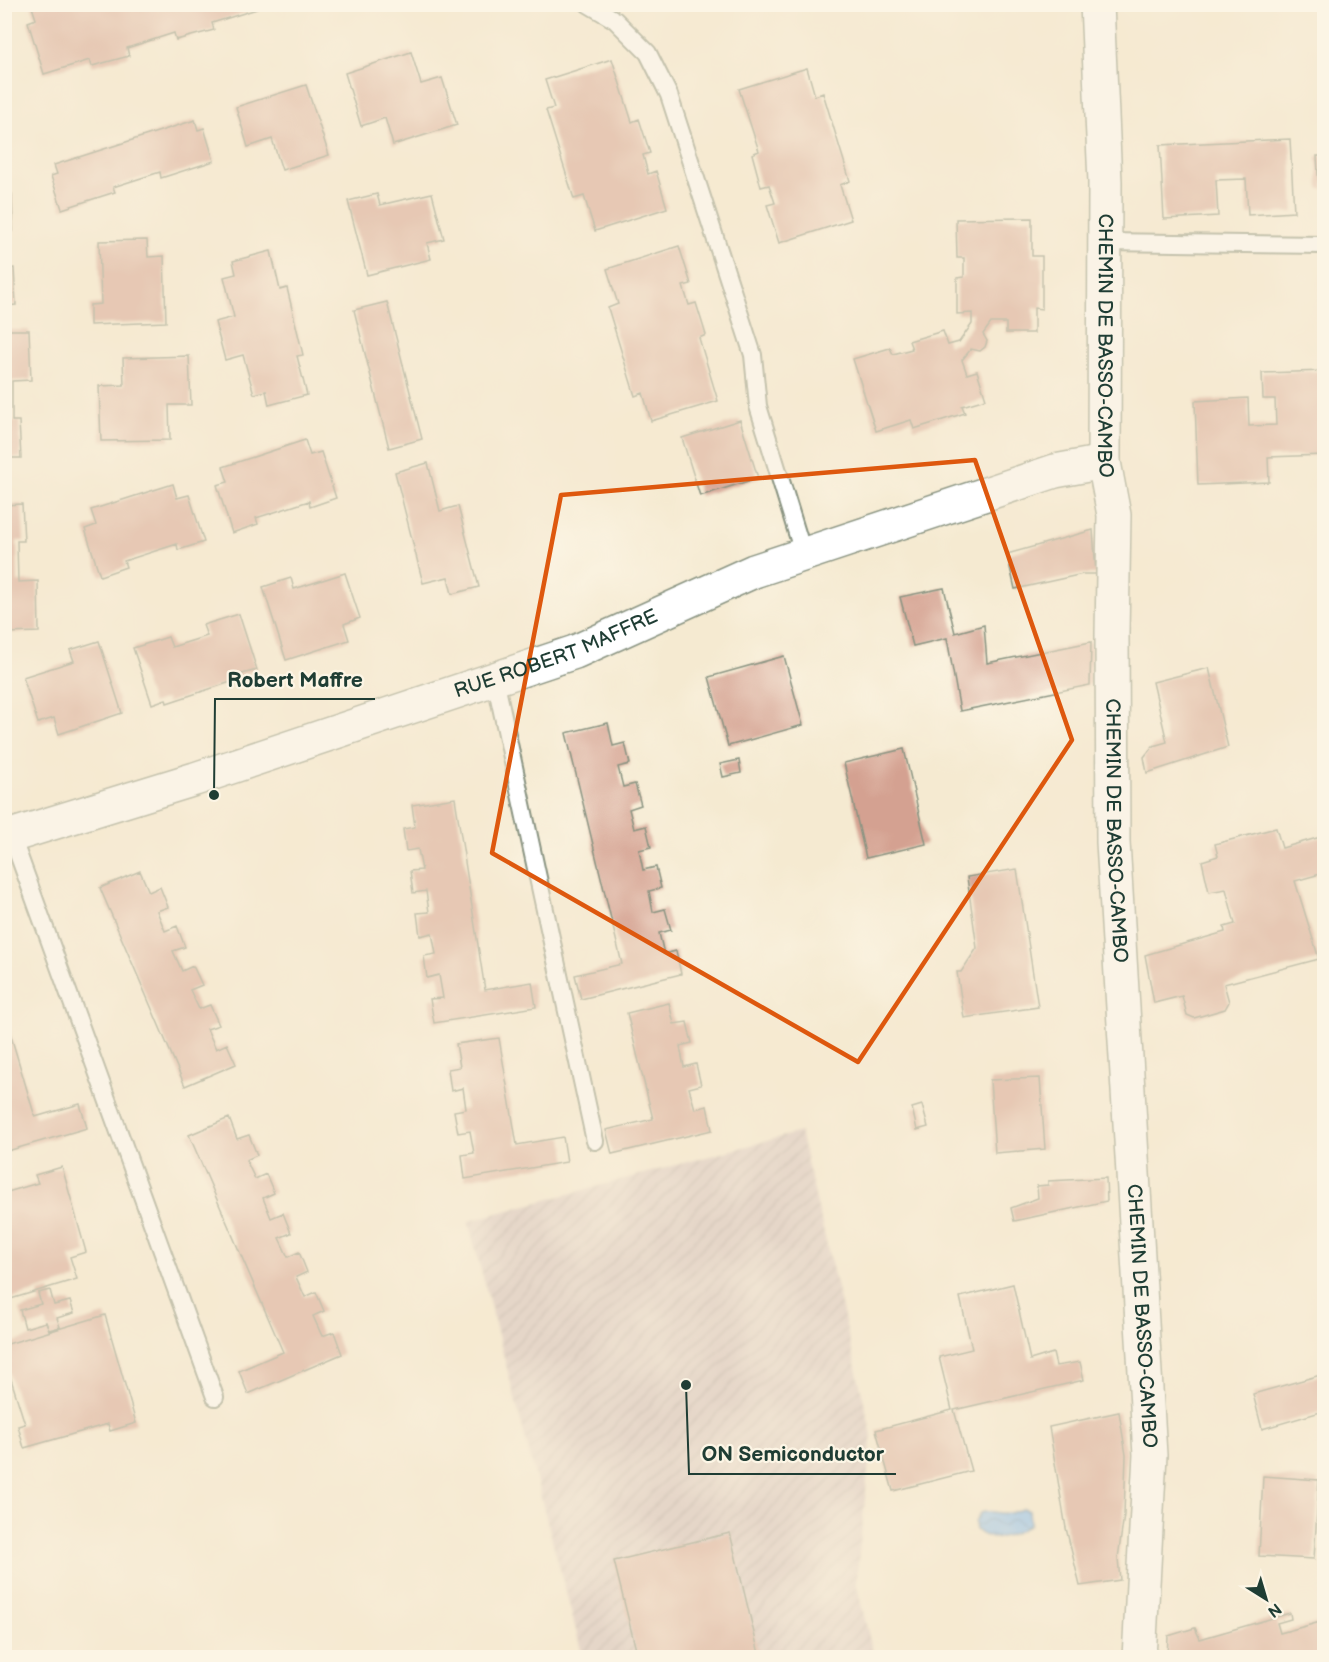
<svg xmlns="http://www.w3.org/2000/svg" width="1329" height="1662" viewBox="0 0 1329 1662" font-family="'Balsamiq Sans',sans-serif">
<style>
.industrial{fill:url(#industrial-furrows)}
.water{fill:url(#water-waves);stroke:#507c94;stroke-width:1.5}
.building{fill:#d4a191}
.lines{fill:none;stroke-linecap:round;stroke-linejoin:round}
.service-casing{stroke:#8a9482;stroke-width:20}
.minor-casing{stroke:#8a9482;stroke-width:36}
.tertiary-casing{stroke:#8a9482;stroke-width:36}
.service{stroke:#fff;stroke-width:16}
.minor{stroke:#fff;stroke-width:33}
.tertiary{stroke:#fff;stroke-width:33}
.marked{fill:none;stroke:#de580e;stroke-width:4.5;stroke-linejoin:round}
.labels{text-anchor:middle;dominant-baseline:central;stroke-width:4.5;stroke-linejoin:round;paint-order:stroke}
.street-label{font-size:20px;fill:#1f3d34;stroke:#fcf5e5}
.leader{fill:none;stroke:#1f3d34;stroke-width:2}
.callout-dot{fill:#1f3d34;stroke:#fcf5e5;stroke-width:2}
.callout-label{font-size:21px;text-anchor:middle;font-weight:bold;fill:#1f3d34;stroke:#fcf5e5;stroke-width:4.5;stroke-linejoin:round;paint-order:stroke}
</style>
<defs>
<pattern id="industrial-furrows" width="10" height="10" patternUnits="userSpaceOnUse" patternTransform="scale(1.5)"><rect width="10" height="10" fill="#d1bfbd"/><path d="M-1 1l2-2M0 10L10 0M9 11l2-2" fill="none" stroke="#a99c9a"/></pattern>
<pattern id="water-waves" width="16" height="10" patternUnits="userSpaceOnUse" patternTransform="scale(1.5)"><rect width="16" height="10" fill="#82bcf3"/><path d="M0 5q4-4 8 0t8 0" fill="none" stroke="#6a9ac6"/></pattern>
</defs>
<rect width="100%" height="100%" fill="#fcf5e5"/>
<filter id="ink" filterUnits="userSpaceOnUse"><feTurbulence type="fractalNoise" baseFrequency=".0167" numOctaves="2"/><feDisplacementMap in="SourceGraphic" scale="12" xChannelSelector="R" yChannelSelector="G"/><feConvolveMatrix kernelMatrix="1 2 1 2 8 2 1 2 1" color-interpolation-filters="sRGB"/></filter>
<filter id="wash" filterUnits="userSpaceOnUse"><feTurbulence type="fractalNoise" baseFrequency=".008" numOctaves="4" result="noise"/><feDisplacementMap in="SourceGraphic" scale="24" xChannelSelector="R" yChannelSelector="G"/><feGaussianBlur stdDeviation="1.35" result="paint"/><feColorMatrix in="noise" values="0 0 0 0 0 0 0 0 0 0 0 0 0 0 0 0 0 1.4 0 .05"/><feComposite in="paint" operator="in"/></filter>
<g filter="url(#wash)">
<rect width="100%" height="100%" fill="#f5ead1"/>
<!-- industrial -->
<path class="industrial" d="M800 1132 872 1435 856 1582 874 1657H583L468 1221Z"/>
<!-- water -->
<path class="water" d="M1025 1509 1029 1511 1030 1524C1016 1534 992 1545 976 1530L975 1523 980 1513C991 1509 999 1515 1010 1513 1016 1512 1019 1509 1025 1509Z"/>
<g id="blocks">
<!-- building -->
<path class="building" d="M31 4H256L257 9 212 23 214 30 176 40 174 33 127 48 129 56 92 66 90 60 44 74 28 22 36 19Z
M411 52 421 84 442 78 457 125 393 145 385 118 361 126 345 73Z
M612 59 632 122 639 119 650 153 643 155 648 174 656 171 667 208 595 231 584 196 574 199 546 110 554 108 545 80Z
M807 68 815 96 823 93 850 181 840 185 851 220 779 243 767 205 775 203 769 185 761 187 752 154 759 151 739 89Z
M306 85 329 155 282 170 272 139 248 147 236 107Z
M195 120 198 130 204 128 214 161 161 178 160 172 113 187 115 192 62 209 51 176 57 174 54 165Z
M1290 139 1294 212 1248 215 1246 179 1216 180 1218 216 1164 219 1160 145Z
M1317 156H1324V189H1319Z
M432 193 444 239 427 243 431 259 367 275 348 201 377 194 380 205Z
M12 194 13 231 4 232V195Z
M1032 218V256H1042V309L1034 308V333H1006V323H991L983 334 987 341 985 347 980 351 971 349 962 360 967 374 977 371 986 399 962 406 965 413 914 429 911 420 876 431 853 359 890 348 893 354 912 349 909 341 943 331 948 345 959 342 972 324V313L957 314V278L964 277V258H957L956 219Z
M147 240 148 257 164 256 166 322 90 325V305L101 304 99 241Z
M679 246 691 284 683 286 689 305 696 303 706 335 699 338 718 401 651 421 643 393 635 396 608 308 618 304 607 269Z
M271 251 280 290 287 288 303 355 297 356 307 395 269 405 266 391 254 394 243 355 225 360 215 322 234 317 224 277 236 274 233 261Z
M14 268 16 305 4 306V269Z
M387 302 422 439 389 448 354 310Z
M4 330H29L31 380 12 381V421H19L21 458H4Z
M189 356 191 405H169L170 440 101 441 99 386 124 385 123 358Z
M1324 371V455L1268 457 1269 482 1198 485 1195 401 1248 398 1249 426 1276 425 1275 399H1263L1262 373Z
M740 420 758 478 700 496 682 438Z
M305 440 310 455 321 452 336 498 310 507 309 501 256 518 258 524 232 533 217 485 228 482 223 467Z
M428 463 440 511 458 506 479 587 452 594 448 577 423 583 395 472Z
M173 484 177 498 189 495 204 542 178 550 177 544 124 561 126 567 100 576 85 529 96 525 91 510Z
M22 504 24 541H17L18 582 38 581 39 632 4 633V505Z
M1093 530 1096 574H1083L1015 589 1007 554Z
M345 573 360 618 344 624 349 640 286 660 263 587 291 578 294 589Z
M944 588 955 633 984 625 987 663 1091 642 1090 685 960 711 947 638 913 646 900 597Z
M239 614 257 670 242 674 243 678 167 703 166 699 152 704 133 648 168 637 172 647 207 636 203 625Z
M99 641 122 713 59 734 54 718 38 723 23 677 74 661 70 650Z
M784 656 803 725 728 746 709 677Z
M1209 668 1228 747 1147 773 1144 757 1153 746 1167 742 1153 682Z
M608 723 613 746 625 743 630 764 618 767 623 787 635 784 641 805 629 809 634 829 646 826 651 847 639 850 643 870 656 867 661 888 649 891 653 912 665 909 671 930 659 933 664 954 676 951 681 974 581 999 575 975 622 964 566 733Z
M904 749 926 844 866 858 844 763Z
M739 760 741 773 723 777 720 764Z
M455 798 485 990 532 982 536 1007 434 1023 430 999 443 998 439 975 427 978 424 956 436 954 432 933 420 936 417 913 429 912 426 891 413 893 410 871 422 870 418 849 406 851 403 829 415 827 412 805Z
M1276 828 1282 848 1324 836V873L1295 881 1319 959 1224 984 1229 1002 1225 1009 1194 1018 1187 1015 1182 996 1154 1003 1145 955 1225 932 1224 927 1235 924 1226 889 1209 892 1202 861 1218 856 1215 844Z
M1017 869 1038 1007 964 1018 957 972H961L977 948 967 877Z
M140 871 149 892 160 887 168 907 157 911 165 931 177 926 185 947 173 951 182 971 193 966 202 985 190 990 199 1009 210 1005 219 1025 207 1029 216 1049 227 1044 236 1064 185 1086 100 888Z
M669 1003 674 1024 687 1022 692 1043 680 1046 684 1067 696 1064 701 1085 689 1088 695 1109 707 1106 712 1130 612 1154 606 1130 653 1119 627 1013Z
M5 1016 35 1117 80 1104 87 1128 4 1152Z
M499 1038 517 1145 563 1137 567 1162 465 1179 462 1155 474 1153 470 1131 458 1133 454 1111 466 1109 463 1088 451 1091 448 1069 460 1067 456 1044Z
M1040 1078 1045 1149 995 1153 990 1080Z
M922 1105 928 1127 917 1130 912 1108Z
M229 1118 237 1139 249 1135 257 1155 246 1160 255 1179 266 1174 274 1193 263 1198 271 1218 283 1213 291 1233 279 1238 288 1257 299 1252 307 1272 296 1277 305 1297 316 1292 324 1311 313 1316 322 1336 334 1332 342 1354 248 1394 239 1371 283 1352 189 1135Z
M62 1167 86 1252 70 1257 77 1279 4 1301V1193L38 1183 35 1175Z
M1106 1178 1107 1201 1014 1221 1011 1208 1038 1198 1037 1186 1048 1185V1181Z
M1013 1284 1030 1360 1053 1353 1056 1366 1080 1362 1084 1380 954 1410 971 1471 893 1491 876 1430 952 1410 939 1357 972 1349 960 1297Z
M50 1290 54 1305 70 1301 74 1313 57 1318 60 1327 49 1330 46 1322 25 1328 20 1310 41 1304 38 1293Z
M105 1315 136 1423 110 1431 108 1424 24 1448 18 1426 25 1424 4 1357V1345Z
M1324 1374V1411L1262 1429 1253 1394Z
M1119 1412 1126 1455 1124 1515 1118 1558 1120 1580 1080 1586 1066 1528 1049 1427Z
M1263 1476 1319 1480 1314 1559 1259 1556Z
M730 1533 760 1658H638L614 1561Z
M1290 1613 1291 1619 1277 1623 1280 1633 1324 1621V1658H1167L1168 1636 1195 1628 1200 1639Z"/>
</g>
</g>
<g filter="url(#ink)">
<use href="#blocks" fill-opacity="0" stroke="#8a9482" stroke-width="1.5"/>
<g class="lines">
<!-- service casing -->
<g class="service-casing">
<path id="service" d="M588 4 615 20 648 53 669 95 753 355 758 406 804 556
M1106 242 1324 245
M495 679 595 1141
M12 837 215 1397"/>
</g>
<!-- minor casing -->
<g class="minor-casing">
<g id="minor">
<path id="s1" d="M4 838 195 779 575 652 754 571 1055 471 1104 462"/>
</g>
</g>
<!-- tertiary casing -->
<g class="tertiary-casing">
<g id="tertiary">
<path id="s2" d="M1097 4 1105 182 1104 462 1114 515 1112 634 1113 842 1150 1455 1139 1658"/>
</g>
</g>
<!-- service -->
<use href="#service" class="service"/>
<!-- minor -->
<use href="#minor" class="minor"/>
<!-- tertiary -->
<use href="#tertiary" class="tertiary"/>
</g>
</g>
<!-- marked area -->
<path d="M0 0H1329V1662H0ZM975 460 1072 740 858 1062 492 853 561 495Z" fill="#f5ead1" fill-opacity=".55" fill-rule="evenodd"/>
<path class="marked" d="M975 460 1072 740 858 1062 492 853 561 495Z"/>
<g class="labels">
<!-- street labels -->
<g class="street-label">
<text stroke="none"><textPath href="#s2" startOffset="342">CHEMIN DE BASSO-CAMBO</textPath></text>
<text stroke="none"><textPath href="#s1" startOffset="582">RUE ROBERT MAFFRE</textPath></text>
<text stroke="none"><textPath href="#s2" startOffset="828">CHEMIN DE BASSO-CAMBO</textPath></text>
<text stroke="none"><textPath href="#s2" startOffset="1314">CHEMIN DE BASSO-CAMBO</textPath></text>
</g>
</g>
<!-- callouts -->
<path class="leader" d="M214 795L215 699H375M686 1385L689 1474H896"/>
<g class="callout-dot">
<circle cx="214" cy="795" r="6"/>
<circle cx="686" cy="1385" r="6"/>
</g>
<g class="callout-label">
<text x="295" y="687">Robert Maffre</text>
<text x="793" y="1461">ON Semiconductor</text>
</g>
<!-- margin -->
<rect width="1329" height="1662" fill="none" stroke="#fcf5e5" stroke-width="24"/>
<!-- north arrow -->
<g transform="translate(1266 1599) rotate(143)" stroke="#fcf5e5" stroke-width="4.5" paint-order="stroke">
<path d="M0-4.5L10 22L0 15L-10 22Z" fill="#1f3d34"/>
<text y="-9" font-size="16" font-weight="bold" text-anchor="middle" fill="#1f3d34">N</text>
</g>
</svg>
